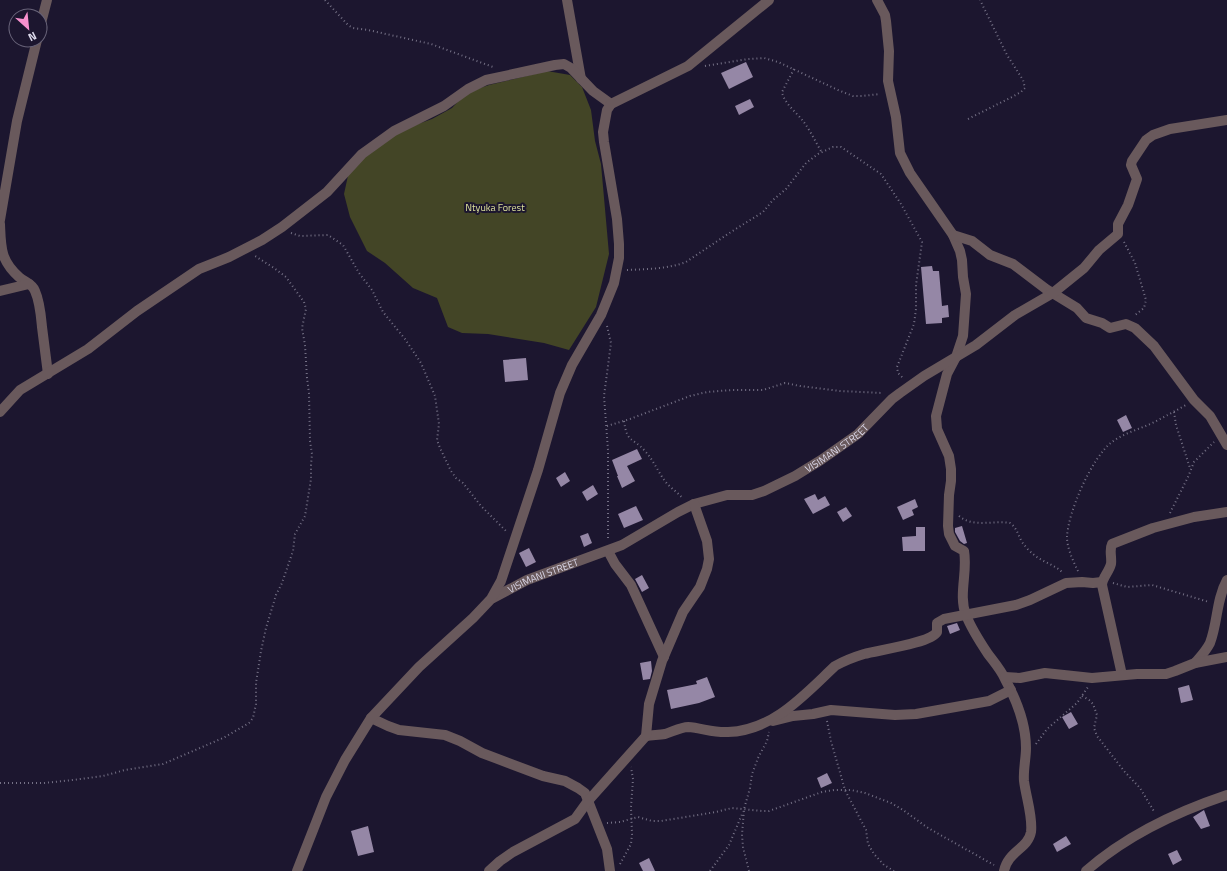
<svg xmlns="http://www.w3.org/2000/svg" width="1227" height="871" viewBox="0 0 1227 871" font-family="'Titillium Web',sans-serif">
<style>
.green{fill:#434526}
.building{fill:#9587a6}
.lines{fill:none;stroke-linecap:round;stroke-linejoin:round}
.path{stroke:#747085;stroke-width:2;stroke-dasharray:1 3;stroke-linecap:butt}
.street{stroke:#69595c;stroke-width:10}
.labels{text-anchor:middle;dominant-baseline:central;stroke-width:4;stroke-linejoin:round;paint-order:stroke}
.park-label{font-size:10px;fill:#dde19b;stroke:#1c162f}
.street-label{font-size:10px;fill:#dcd9eb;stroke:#1c162f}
</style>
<rect width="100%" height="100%" fill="#1c162f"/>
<!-- green -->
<path class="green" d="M547 71 570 75 582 87 591 110 595 141 601 164 609 254 596 307 569 350 544 343 488 334 462 333 448 327 437 298 413 288 385 263 367 251 350 217 344 194 349 171 364 155 404 129 432 119 452 108 466 93 489 85Z"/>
<!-- building -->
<path class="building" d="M746 62 753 77 729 89 721 73Z
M750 99 754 107 739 115 735 106Z
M932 266 933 271H939L942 306 948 305 949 317 942 318V323L926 324 921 267Z
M526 358 528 380 505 382 503 360Z
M1126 415 1132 428 1123 432 1117 420Z
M637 449 642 459 627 466 635 481 622 488 617 476H618L612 460Z
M565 472 570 481 561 487 556 478Z
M593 485 598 494 587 501 582 492Z
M815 494 818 500 825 496 830 505 813 514 804 499Z
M915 499 918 507 912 510 914 515 903 520 897 507Z
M636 506 643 520 624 528 618 514Z
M846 507 852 516 843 522 837 512Z
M962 526 967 543 964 544 960 541 955 532V528Z
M916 527H925V551H903L902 537 916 536Z
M588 533 592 543 584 547 580 536Z
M529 548 536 562 526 567 519 553Z
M642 575 649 588 642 592 635 579Z
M957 623 960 630 950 634 947 626Z
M651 661 652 671 650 679 643 680 640 663Z
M707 677 715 697 699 703 671 709 667 690 697 684 696 681Z
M1189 685 1193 700 1181 703 1178 688Z
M1071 712 1078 724 1069 729 1062 717Z
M827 773 832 783 821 788 817 778Z
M1204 810 1210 826 1201 829 1193 817Z
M368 826 374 852 358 856 351 831Z
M1066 836 1071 844 1057 852 1053 844Z
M1177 850 1182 860 1173 865 1168 854Z
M649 858 655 871H643L639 863Z"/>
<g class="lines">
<!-- path -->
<path class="path" d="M325 0 348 25 353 28 368 30 431 44 493 67
M705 66 748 59 764 58 778 62 838 90 853 96H862L880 94
M794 69 782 92C784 103 796 112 803 121 810 130 815 141 821 151
M968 119 1014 96 1021 92 1025 88 1023 80 1007 55 980 0
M291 233 300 236 328 235 343 245 359 273 372 290 383 312 405 339 421 363 435 396 439 424 437 440 440 448 451 471 456 478 463 483 481 506 507 532
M1124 242 1135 263 1146 300 1144 308 1134 316
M627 270C647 269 668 269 686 262L731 232 763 212 773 200 786 189 806 163 818 154 833 147H841L881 174 901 204 922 242 916 285V309L914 324 897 367 898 373 903 378
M607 326 611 343 604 396 608 450V540
M1174 412 1176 425 1190 468
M624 421C627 443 632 437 644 450 653 459 658 472 665 481 670 488 678 492 683 499
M607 426 630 419 690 396 707 392 732 390H763L785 383 800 386 840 391 883 393
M1170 513 1188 477 1194 462 1214 442
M959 516C973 528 994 520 1010 523 1017 528 1018 535 1022 542 1025 546 1029 551 1033 554 1042 562 1054 564 1063 573
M1078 571C1073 561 1067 548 1067 537 1068 512 1092 457 1112 442 1123 434 1136 430 1148 425 1161 419 1173 412 1186 405
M1113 583 1127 587 1152 585 1209 602
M1082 696 1089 700 1093 704 1097 715 1094 728 1097 736 1124 771 1140 788 1155 813
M827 721 831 741 845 790 866 830 868 844 874 854 884 865 894 871
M1036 744 1047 729 1077 703 1088 687
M0 783H44L73 780 103 776 125 770 163 764 223 738 249 723 253 718 256 704V683L261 651 266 628 276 595 282 583 293 551 295 534 305 516 311 479V465L312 454 310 441 309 393 307 378 305 345 302 328 306 309 304 302 286 277 274 268 255 256
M607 823 620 822 638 817 652 821H661L716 812 732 808 762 811H769L822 792 834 790H851L865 793 891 803 903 810 928 828 994 865
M620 864 631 844 632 834 631 807 633 779 631 767
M710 871 729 845 743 812
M749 871 743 847 742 835 744 809 750 788 752 774 758 758 767 741 769 732"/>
<!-- street -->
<g class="street">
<path d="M567 0 581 79"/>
<path d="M877 0 885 15 886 21 889 51 888 81 896 117 900 153 910 173 953 235 960 251 962 260 963 277 966 294 963 336 956 357 947 374 936 416 937 429 949 456 951 469V481L949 495 948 526 949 534 955 546 964 551C968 572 958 595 966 615 971 628 980 642 988 654 994 662 1001 670 1005 679 1016 699 1026 725 1026 748 1026 759 1023 770 1024 781 1026 797 1033 817 1031 832 1028 849 1008 851 1004 871"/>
<path d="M40 27 47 0"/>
<path d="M0 220 17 121 37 40"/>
<path d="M0 224C1 247 0 260 19 277 24 282 32 283 35 291 40 302 41 316 42 327 44 343 46 358 48 374"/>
<path d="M953 235 972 241 990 255 1013 264 1046 289 1077 308 1086 318 1102 323 1110 328 1126 324 1135 328 1154 346 1194 400 1210 416 1227 445"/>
<path d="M0 291 29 284"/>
<path d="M0 412 20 390 88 349 137 311 199 269 229 257 262 240 282 227 327 192 362 154 394 131 444 106 468 89 486 80 555 65 564 64 571 68 593 91 611 104"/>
<path d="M608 551 615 564 631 585 664 657"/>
<path id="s1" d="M493 598 527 580 622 545 678 512 694 504 727 495H752L764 491 795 476 821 460 858 434 892 399 900 393 924 376 976 345 1015 315 1053 293 1084 268 1099 250 1118 234V224L1128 205 1137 179 1131 165 1132 161 1146 140 1153 135 1170 129 1227 120"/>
<path d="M1195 663C1201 656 1206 651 1210 643 1218 622 1216 600 1227 580"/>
<path d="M1122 675 1102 585C1102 578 1109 572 1111 564 1112 557 1109 550 1112 544L1153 528 1194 517 1227 512"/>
<path d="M1005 677 1020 678 1045 673 1092 678 1137 674H1166L1175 671 1195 663 1227 657"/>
<path d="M371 718 388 726 399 730 445 735 460 741 482 753 543 776 565 781 578 788 585 793 607 849 610 871"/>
<path d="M773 721 793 716 813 714 831 710 895 715 916 714 989 701 1011 690"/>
<path d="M646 736C652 735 659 735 665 734 672 732 681 727 688 727 702 728 714 733 728 732 773 731 805 694 835 666 844 661 854 657 864 654 879 650 931 643 937 632V623L944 619 1016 605 1030 600 1066 583 1082 582 1093 583 1102 582"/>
<path d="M297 871 326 797 345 760 371 718 419 667 473 618 491 599 501 581 538 470 560 393 572 365 601 315 614 283 619 258V244L617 219 604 142 603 132 607 110 611 104 688 66 769 0"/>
<path d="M489 871 500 861 513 852 575 819 588 801 646 736 649 704 662 661 683 612 700 587 707 569 709 559 707 541 694 504"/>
<path d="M1086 871C1127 835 1176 812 1227 795"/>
</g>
</g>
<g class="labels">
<!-- park labels -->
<g class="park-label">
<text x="495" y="207">Ntyuka Forest</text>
</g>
<!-- street labels -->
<g class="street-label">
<text stroke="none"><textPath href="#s1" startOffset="379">VISIMANI STREET</textPath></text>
<text stroke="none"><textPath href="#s1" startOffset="55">VISIMANI STREET</textPath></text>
</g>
</g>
<!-- north arrow -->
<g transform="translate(28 28) rotate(153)"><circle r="19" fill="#1c162f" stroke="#69647a"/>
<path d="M0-3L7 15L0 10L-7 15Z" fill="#f790ce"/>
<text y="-6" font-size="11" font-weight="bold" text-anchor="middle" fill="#dcd9eb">N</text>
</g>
</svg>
